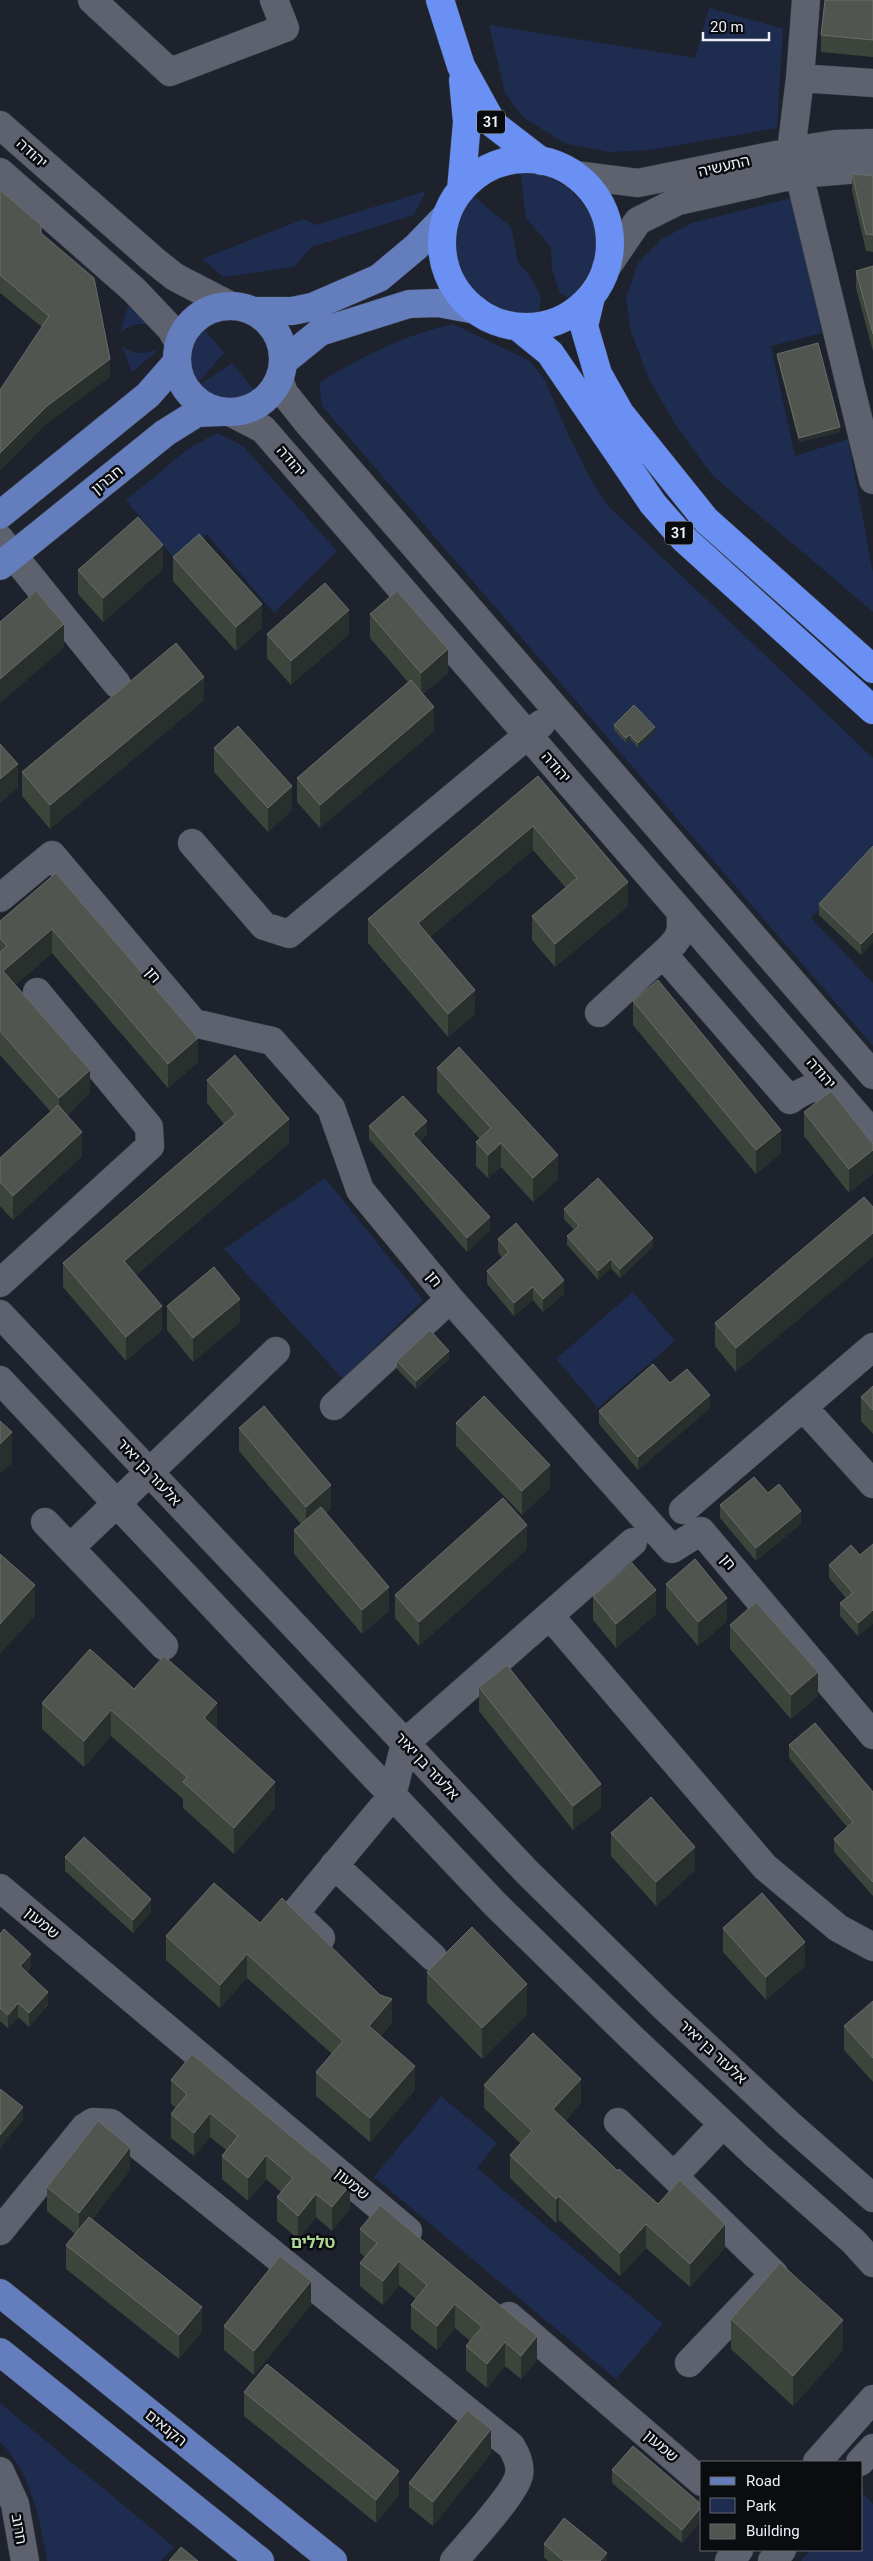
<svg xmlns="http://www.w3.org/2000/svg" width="873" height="2561" viewBox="0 0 873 2561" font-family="Roboto,'Noto Sans Hebrew',sans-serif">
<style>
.green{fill:#1e2c50}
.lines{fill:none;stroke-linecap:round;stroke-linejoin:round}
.minor-casing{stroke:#3a3e46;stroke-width:29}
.major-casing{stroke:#3a3e46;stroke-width:29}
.highway-casing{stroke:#3a3e46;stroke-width:29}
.minor{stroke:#5d626e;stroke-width:28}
.major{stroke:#647ebd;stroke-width:28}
.highway{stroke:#6990f2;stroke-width:28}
.wall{fill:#3d443b}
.shaded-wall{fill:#292f2d}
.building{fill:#50564f;stroke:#686e69}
.labels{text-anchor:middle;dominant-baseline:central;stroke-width:5;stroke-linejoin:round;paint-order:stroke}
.shield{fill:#0a0c10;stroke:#a8abb1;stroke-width:1}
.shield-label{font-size:14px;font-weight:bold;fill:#eceff6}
.street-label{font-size:15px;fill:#eceff6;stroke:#0a0c10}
.neighbourhood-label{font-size:16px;font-weight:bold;fill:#abd896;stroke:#0a0c10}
</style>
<rect width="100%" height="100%" fill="#1e222c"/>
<!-- green -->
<path class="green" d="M709 8 783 29 777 128 650 150 609 152 564 143 523 117 505 93 489 25 695 58Z
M520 171C565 172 609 215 593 263 588 277 580 287 570 299L560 293 552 269 551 247 526 218Z
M426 191 414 215 311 247 294 267 224 277 202 259 304 219 316 225Z
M471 194 511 227 518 262 532 279 541 297 539 314C497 320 450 290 452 243 452 224 461 209 471 194Z
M791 198 822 333 771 346 795 456 848 439 873 573V612L712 475 677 427 649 379 631 332 626 298 638 263 662 239 692 223Z
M128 306 157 326C141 323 133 322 120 333Z
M453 324 530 361 545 380 568 434 590 478 607 505 873 758V851L811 918 873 983V1046L322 406 319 383 328 377C370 353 405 335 453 324Z
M201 325 224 353 199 382 201 384 232 363 258 395C206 421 166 370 201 325Z
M122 346C136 356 143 354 159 349L132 372Z
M217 433 243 446 337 551 274 613 207 534 178 563 126 500 188 449Z
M325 1178 423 1300 343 1379 224 1249Z
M633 1292 675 1341 598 1408 556 1359Z
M441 2096 497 2143 477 2168 663 2324 616 2379 374 2177Z
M0 2403 174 2547 161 2561H47C40 2520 31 2472 0 2442Z
M862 2493 873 2504V2561H801L810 2550H862Z"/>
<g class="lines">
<!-- minor casing -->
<g class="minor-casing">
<path id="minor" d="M92 0 170 72 285 28 274 0
M806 0 800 78 791 152 799 174 873 480
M800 78 873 83
M0 125 156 262 175 277 231 306
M0 172 134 290 171 329 179 343
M575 175 638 183 810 148 835 144 873 143
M606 268 638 221 678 201 799 174 873 168
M279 379 284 393 308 423 873 1075
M230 412 263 429 873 1134
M0 539 117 684
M192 843 264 926 289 934 541 724
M0 898 52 855 194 1023 272 1041 331 1108 360 1190 450 1299 672 1549 701 1531 873 1735
M680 911C683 933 680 939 663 954L790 1100C806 1088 817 1084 836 1091
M599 1013 663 954
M0 1283 150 1146 149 1127 37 992
M0 1314 527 1872 662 2005 788 2123 873 2198
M0 1380 495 1904 632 2038 757 2156 854 2242 873 2263
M334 1406 450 1299
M803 1407 873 1484
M683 1510 873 1347
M45 1522 164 1646
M70 1548 276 1351
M550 1616 765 1867 838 1928 873 1947
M334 1865 433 1957
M0 1888 408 2231
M321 1938 295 1913 392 1796 405 1743 633 1542
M618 2122 774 2274 689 2363
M674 2176 723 2124
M0 2231 85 2127 93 2122 111 2123 511 2446C516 2454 521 2464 519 2475 515 2494 469 2543 454 2561
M509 2316 702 2482
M817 2462 873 2399
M860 2462 873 2448
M0 2471 15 2504 25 2561
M729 2561 739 2550
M772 2561 782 2550"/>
</g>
<!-- major casing -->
<g class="major-casing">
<path id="major" d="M177 359a53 53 0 1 1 106 0a53 53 0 1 1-106 0Z
M253 311H292L312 307 379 278 416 247 446 216
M283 362 320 332 409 304 438 303 476 310
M0 515 148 395 177 362
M0 566 165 433 197 413 222 412
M0 2293 333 2561
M0 2352 260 2561"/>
</g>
<!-- highway casing -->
<g class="highway-casing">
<path id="highway" d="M440 0 461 66 493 124 541 161
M442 243a84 84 0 1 1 168 0a84 84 0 1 1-168 0Z
M461 190 467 122 463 80
M591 297 584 326 598 374 620 413 706 520 873 669
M518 327 550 353 653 504 683 538 873 710"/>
</g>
<!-- minor -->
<use href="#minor" class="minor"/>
<!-- major -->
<use href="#major" class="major"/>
<!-- highway -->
<use href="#highway" class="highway"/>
</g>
<!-- wall -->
<path class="wall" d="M873 0V57L821 52V35Z
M852 174 873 176V252L866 251 852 191Z
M0 190 41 234 110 377 47 423 42 327 0 293Z
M873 266V351L856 288V271Z
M777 354 840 432 799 442 777 358Z
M173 557 262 628 236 651 173 581Z
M163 569 103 622 78 594V570Z
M370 614 448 673 423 694 434 731 320 828 297 802V778L408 682 370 638Z
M267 634H349L291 685 267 658Z
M204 700 50 829 22 796V772Z
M614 725 655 732 638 748 630 739 626 743 614 730Z
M214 748 292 810 268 832 214 772Z
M538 776 628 906 555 967 532 940V916L566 888 533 850 430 937 475 1014 448 1037 368 943V919Z
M873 846 861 955 819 915V904Z
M56 873 198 1062 168 1088 52 953 15 985 90 1093 67 1115 82 1156 13 1220 0 1206V1158L51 1112 0 1055V921Z
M633 1001 781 1153 756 1174 633 1025Z
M437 1068 558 1179 533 1202 501 1167 488 1178 476 1166V1142L480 1139 437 1092Z
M207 1080 289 1143 136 1275 162 1330 126 1361 63 1287V1263L224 1124 207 1103Z
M804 1112 873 1144V1173L849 1193 804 1136Z
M369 1126 427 1135 420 1141 490 1230 467 1252 369 1139Z
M873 1207 736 1372 715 1346V1323Z
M564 1209 653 1247 620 1278 611 1268 598 1280 567 1245V1236L574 1230 564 1219Z
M498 1239 564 1294 543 1312 533 1300 514 1316 487 1284V1271L502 1258 498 1252Z
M167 1306 240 1322 193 1362 167 1330Z
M449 1359 416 1389 397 1369V1361Z
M670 1383 710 1408 638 1470 599 1424V1411Z
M873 1386V1434L861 1421V1397Z
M456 1423 550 1488 522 1515 456 1446Z
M239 1428 331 1509 326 1513 389 1611 362 1634 294 1554V1530L301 1524 239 1451Z
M768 1493 801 1524 756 1561 720 1518V1505Z
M873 1544V1623L858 1636 840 1616V1603L846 1598 829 1578V1565L860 1555Z
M527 1549 419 1646 395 1618V1595Z
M666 1584 727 1621 698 1646 666 1608Z
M593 1596 656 1614 616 1648 593 1620Z
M730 1625 818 1696 791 1719 730 1649Z
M479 1687 601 1808 573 1830 479 1711Z
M134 1689 217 1729 275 1808 234 1854 183 1808V1799L111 1736 84 1767 42 1729V1703Z
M789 1745 873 1792V1896L834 1852V1839L847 1827 789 1758Z
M611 1833 695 1870 656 1906 611 1856Z
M65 1857 151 1912 133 1933 65 1871Z
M260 1923 392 2023 381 2036 415 2090 370 2142 316 2096V2072L332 2054 247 1978 220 2008 166 1960V1936Z
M723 1928 805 1966 766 2000 723 1952Z
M0 1934 31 1967 27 1972 48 2005 29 2027 18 2017 8 2028 0 2021Z
M427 1972 527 2014 482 2059 427 2002Z
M873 2001V2082L844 2050V2026Z
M171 2080 350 2209 332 2231 316 2217 298 2239 277 2221V2197L281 2192 266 2179 248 2201 222 2179V2156L226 2150 210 2137 194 2156 171 2138V2114L176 2108 171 2104Z
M484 2085 581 2103 565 2121 618 2171 658 2204 725 2248 690 2287 646 2248 620 2276 559 2220 556 2223 510 2178V2155L520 2143 484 2108Z
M130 2170 92 2220 202 2331 179 2359 66 2269V2245L75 2234 47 2211V2187Z
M360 2229 537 2360 521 2379 505 2366 487 2388 466 2370V2346L470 2341 455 2328 437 2350 411 2329V2305L416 2299 399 2285 383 2305 360 2286V2263L365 2257 360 2253Z
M311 2305 254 2375 224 2350V2326Z
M731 2319 843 2350 793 2406 731 2349Z
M244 2392 399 2495 376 2523 244 2416Z
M491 2453 433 2526 409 2507V2483Z
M612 2470 702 2505V2520L682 2543 612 2483Z
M544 2544 607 2561H548L544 2557Z"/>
<!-- shaded-wall -->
<path class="shaded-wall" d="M110 359V377L47 423 0 471V453L47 406Z
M840 427V432L799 442V438Z
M163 545V569L103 622V598Z
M262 604V628L236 651V627Z
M349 610V634L291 685V661Z
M64 624V648L0 703V679Z
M448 649V673L421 696V673Z
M204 677V700L50 829V805Z
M434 707V731L320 828V805Z
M655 727V732L638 748V743Z
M630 735V739L626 743V738Z
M18 764V788L0 803V779Z
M292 786V810L268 832V808Z
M533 826V850L418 947V923Z
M628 882V906L555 967V944Z
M52 929V953L3 995V971Z
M873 932V943L861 955V944Z
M475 990V1014L448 1037V1014Z
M198 1038V1062L168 1088V1064Z
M90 1070V1093L59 1122V1098Z
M289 1119V1143L124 1285V1261Z
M427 1121V1135L413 1147V1134Z
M781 1130V1153L756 1174V1150Z
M82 1132V1156L13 1220V1196Z
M501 1143V1167L488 1178V1155Z
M873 1150V1173L849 1193V1169Z
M558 1155V1179L533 1202V1178Z
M490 1217V1230L467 1252V1238Z
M873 1233V1257L736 1372V1348Z
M653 1238V1247L620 1278V1269Z
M611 1259V1268L598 1280V1271Z
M564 1280V1294L543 1312V1299Z
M533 1287V1300L514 1316V1303Z
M240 1299V1322L193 1362V1338Z
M162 1306V1330L126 1361V1337Z
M449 1351V1359L416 1389V1381Z
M710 1395V1408L638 1470V1457Z
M12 1432V1463L0 1474V1444Z
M550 1465V1488L522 1515V1491Z
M331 1485V1509L306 1531V1507Z
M801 1511V1524L756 1561V1548Z
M527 1525V1549L419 1646V1622Z
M35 1585V1616L0 1654V1624Z
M389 1587V1611L362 1634V1610Z
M656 1590V1614L616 1648V1624Z
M727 1598V1621L698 1646V1622Z
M873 1610V1623L858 1636V1623Z
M818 1672V1696L791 1719V1695Z
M217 1703V1729L204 1744V1718Z
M111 1710V1736L84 1767V1741Z
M275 1782V1808L234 1854V1828Z
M601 1784V1808L573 1830V1806Z
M695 1847V1870L656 1906V1882Z
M151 1899V1912L133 1933V1920Z
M805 1942V1966L766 2000V1977Z
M31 1954V1967L20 1980V1966Z
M247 1954V1978L220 2008V1985Z
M527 1984V2014L482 2059V2028Z
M48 1992V2005L29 2027V2013Z
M392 1999V2023L369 2050V2026Z
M18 2003V2017L8 2028V2015Z
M415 2066V2090L370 2142V2118Z
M581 2079V2103L553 2133V2109Z
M23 2107V2120L0 2149V2135Z
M210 2113V2137L194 2156V2133Z
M130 2147V2170L79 2237V2213Z
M266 2155V2179L248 2201V2178Z
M350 2185V2209L332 2231V2207Z
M316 2194V2217L298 2239V2216Z
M559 2196V2220L556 2223V2199Z
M646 2224V2248L620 2276V2253Z
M725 2224V2248L690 2287V2264Z
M399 2261V2285L383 2305V2281Z
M311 2281V2305L254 2375V2351Z
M455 2304V2328L437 2350V2326Z
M202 2307V2331L179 2359V2335Z
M843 2320V2350L793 2406V2376Z
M537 2336V2360L521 2379V2356Z
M505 2342V2366L487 2388V2364Z
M491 2429V2453L433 2526V2502Z
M399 2471V2495L376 2523V2500Z
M702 2506V2520L682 2543V2530Z
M607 2553V2561H600Z"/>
<!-- building -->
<path class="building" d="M825 0H873V40L821 35Z
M852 174 873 176V235L866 234Z
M0 190 41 225V233L94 278 110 359 47 406 0 453V390L49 316 0 275Z
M873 266V334L856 271Z
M818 343 840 427 799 438 777 354Z
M138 517 163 545 103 598 78 570Z
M199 534 262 604 236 627 173 557Z
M325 583 349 610 291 661 267 634Z
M36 591 64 624 0 679V622Z
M397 591 448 649 421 673 370 614Z
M176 643 204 677 50 805 22 772Z
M411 680 434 707 320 805 297 778Z
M634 705 655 727 638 743 630 735 626 738 614 725Z
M238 726 292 786 268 808 214 748Z
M0 744 18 764 0 779Z
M538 776 628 882 555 944 532 916 577 878 533 826 418 923 475 990 448 1014 368 919Z
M873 846V932L861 944 819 904Z
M56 873 198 1038 168 1064 52 929 3 971 90 1070 59 1098 0 1031V952L7 946 0 938V921Z
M658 980 781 1130 756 1150 633 1001Z
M459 1047 558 1155 533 1178 501 1143 488 1155 476 1142 491 1128 437 1068Z
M235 1055 289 1119 124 1261 162 1306 126 1337 63 1263 236 1114 207 1080Z
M831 1091 873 1144V1150L849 1169 804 1112Z
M403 1096 427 1121 413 1134 490 1217 467 1238 369 1126Z
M58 1105 82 1132 13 1196 0 1182V1158Z
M598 1178 653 1238 620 1269 611 1259 598 1271 567 1236 579 1226 564 1209Z
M864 1197 873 1207V1233L736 1348 715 1323Z
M516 1223 564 1280 543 1299 533 1287 514 1303 487 1271 509 1252 498 1239Z
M214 1267 240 1299 193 1338 167 1306Z
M430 1330 449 1351 416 1381 397 1361Z
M653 1364 670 1383 687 1369 710 1395 638 1457 599 1411Z
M873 1386V1410L861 1397Z
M484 1396 550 1465 522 1491 456 1423Z
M264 1406 331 1485 306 1507 239 1428Z
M0 1421 12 1432 0 1444Z
M754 1477 768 1493 779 1484 801 1511 756 1548 720 1505Z
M503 1498 527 1525 419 1622 395 1595Z
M321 1507 389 1587 362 1610 294 1530Z
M873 1544V1610L858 1623 840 1603 853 1593 829 1565 851 1545 860 1555Z
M0 1554 35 1585 0 1624Z
M695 1559 727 1598 698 1622 666 1584Z
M632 1563 656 1590 616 1624 593 1596Z
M756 1602 818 1672 791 1695 730 1625Z
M90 1649 134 1689 164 1656 217 1703 204 1718 275 1782 234 1828 183 1782 187 1777 111 1710 84 1741 42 1703Z
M507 1665 601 1784 573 1806 479 1687Z
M815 1723 873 1792V1882L834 1839 853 1822 789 1745Z
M651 1797 695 1847 656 1882 611 1833Z
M84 1837 151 1899 133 1920 65 1857Z
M214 1883 260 1923 282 1898 380 1995 392 1999 369 2026 415 2066 370 2118 316 2072 343 2041 247 1954 220 1985 166 1936Z
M762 1893 805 1942 766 1977 723 1928Z
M472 1927 527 1984 482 2028 427 1972Z
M4 1929 31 1954 20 1966 48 1992 29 2013 18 2003 8 2015 0 2008V1934Z
M873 2001V2058L844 2026Z
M533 2033 581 2079 553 2109 618 2171 619 2169 658 2204 680 2180 725 2224 690 2264 646 2224 620 2253 559 2196 556 2199 510 2155 532 2131 484 2085Z
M192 2054 350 2185 332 2207 316 2194 298 2216 277 2197 293 2178 266 2155 248 2178 222 2156 238 2136 210 2113 194 2133 171 2114 187 2094 171 2080Z
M0 2089 23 2107 0 2135Z
M98 2121 130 2147 79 2213 47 2187Z
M380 2205 537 2336 521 2356 505 2342 487 2364 466 2346 482 2327 455 2304 437 2326 411 2305 427 2285 399 2261 383 2281 360 2263 377 2243 360 2229Z
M89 2217 202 2307 179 2335 66 2245Z
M280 2256 311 2281 254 2351 224 2326Z
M780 2263 843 2320 793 2376 731 2319Z
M267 2364 399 2471 376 2500 244 2392Z
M467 2410 491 2429 433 2502 409 2483Z
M633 2446 702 2505V2506L682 2530 612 2470Z
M564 2518 607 2553 600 2561H564L544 2544Z
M181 2547 198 2561H169Z"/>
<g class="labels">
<!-- shield labels -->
<g class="shield">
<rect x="477" y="110.5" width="28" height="23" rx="4"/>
<rect x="665" y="521.5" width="28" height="23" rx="4"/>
</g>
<g class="shield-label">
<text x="491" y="122">31</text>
<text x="679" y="533">31</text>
</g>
<!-- street labels -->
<g class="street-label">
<text transform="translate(32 153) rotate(42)">יהודה</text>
<text transform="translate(724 166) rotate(-13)">התעשיה</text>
<text transform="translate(291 461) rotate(49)">יהודה</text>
<text transform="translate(107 480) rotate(-39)">חברון</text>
<text transform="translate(556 767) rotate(49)">יהודה</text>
<text transform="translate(153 975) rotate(50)">חן</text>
<text transform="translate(821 1073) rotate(49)">יהודה</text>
<text transform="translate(434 1279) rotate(51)">חן</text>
<text transform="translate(149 1472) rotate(47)">אלעזר בן יאיר</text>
<text transform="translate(728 1562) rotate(50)">חן</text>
<text transform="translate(427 1766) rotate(47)">אלעזר בן יאיר</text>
<text transform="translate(42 1923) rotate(40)">שמעון</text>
<text transform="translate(713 2052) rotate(43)">אלעזר בן יאיר</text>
<text transform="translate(352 2184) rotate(40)">שמעון</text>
<text transform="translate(166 2428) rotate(39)">הקנאים</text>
<text transform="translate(661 2446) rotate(41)">שמעון</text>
<text transform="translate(19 2529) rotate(80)">חרוב</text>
</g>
<!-- neighbourhood labels -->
<g class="neighbourhood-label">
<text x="313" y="2242">טללים</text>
</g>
</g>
<!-- legend -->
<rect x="700" y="2461" width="162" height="90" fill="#0a0c10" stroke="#64676c"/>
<rect x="710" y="2477" width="25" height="8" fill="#647ebd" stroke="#64676c"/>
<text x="746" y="2486" font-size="15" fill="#eceff6">Road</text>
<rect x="710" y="2498" width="25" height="15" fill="#1e2c50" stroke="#64676c"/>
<text x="746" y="2511" font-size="15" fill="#eceff6">Park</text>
<rect x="710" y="2524" width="25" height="15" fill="#50564f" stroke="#64676c"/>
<text x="746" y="2536" font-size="15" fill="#eceff6">Building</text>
<!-- scale -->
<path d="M703 32v8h66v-8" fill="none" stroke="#eceff6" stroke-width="2.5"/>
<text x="710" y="32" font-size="15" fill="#eceff6" stroke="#0a0c10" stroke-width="4" paint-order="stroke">20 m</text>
</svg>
